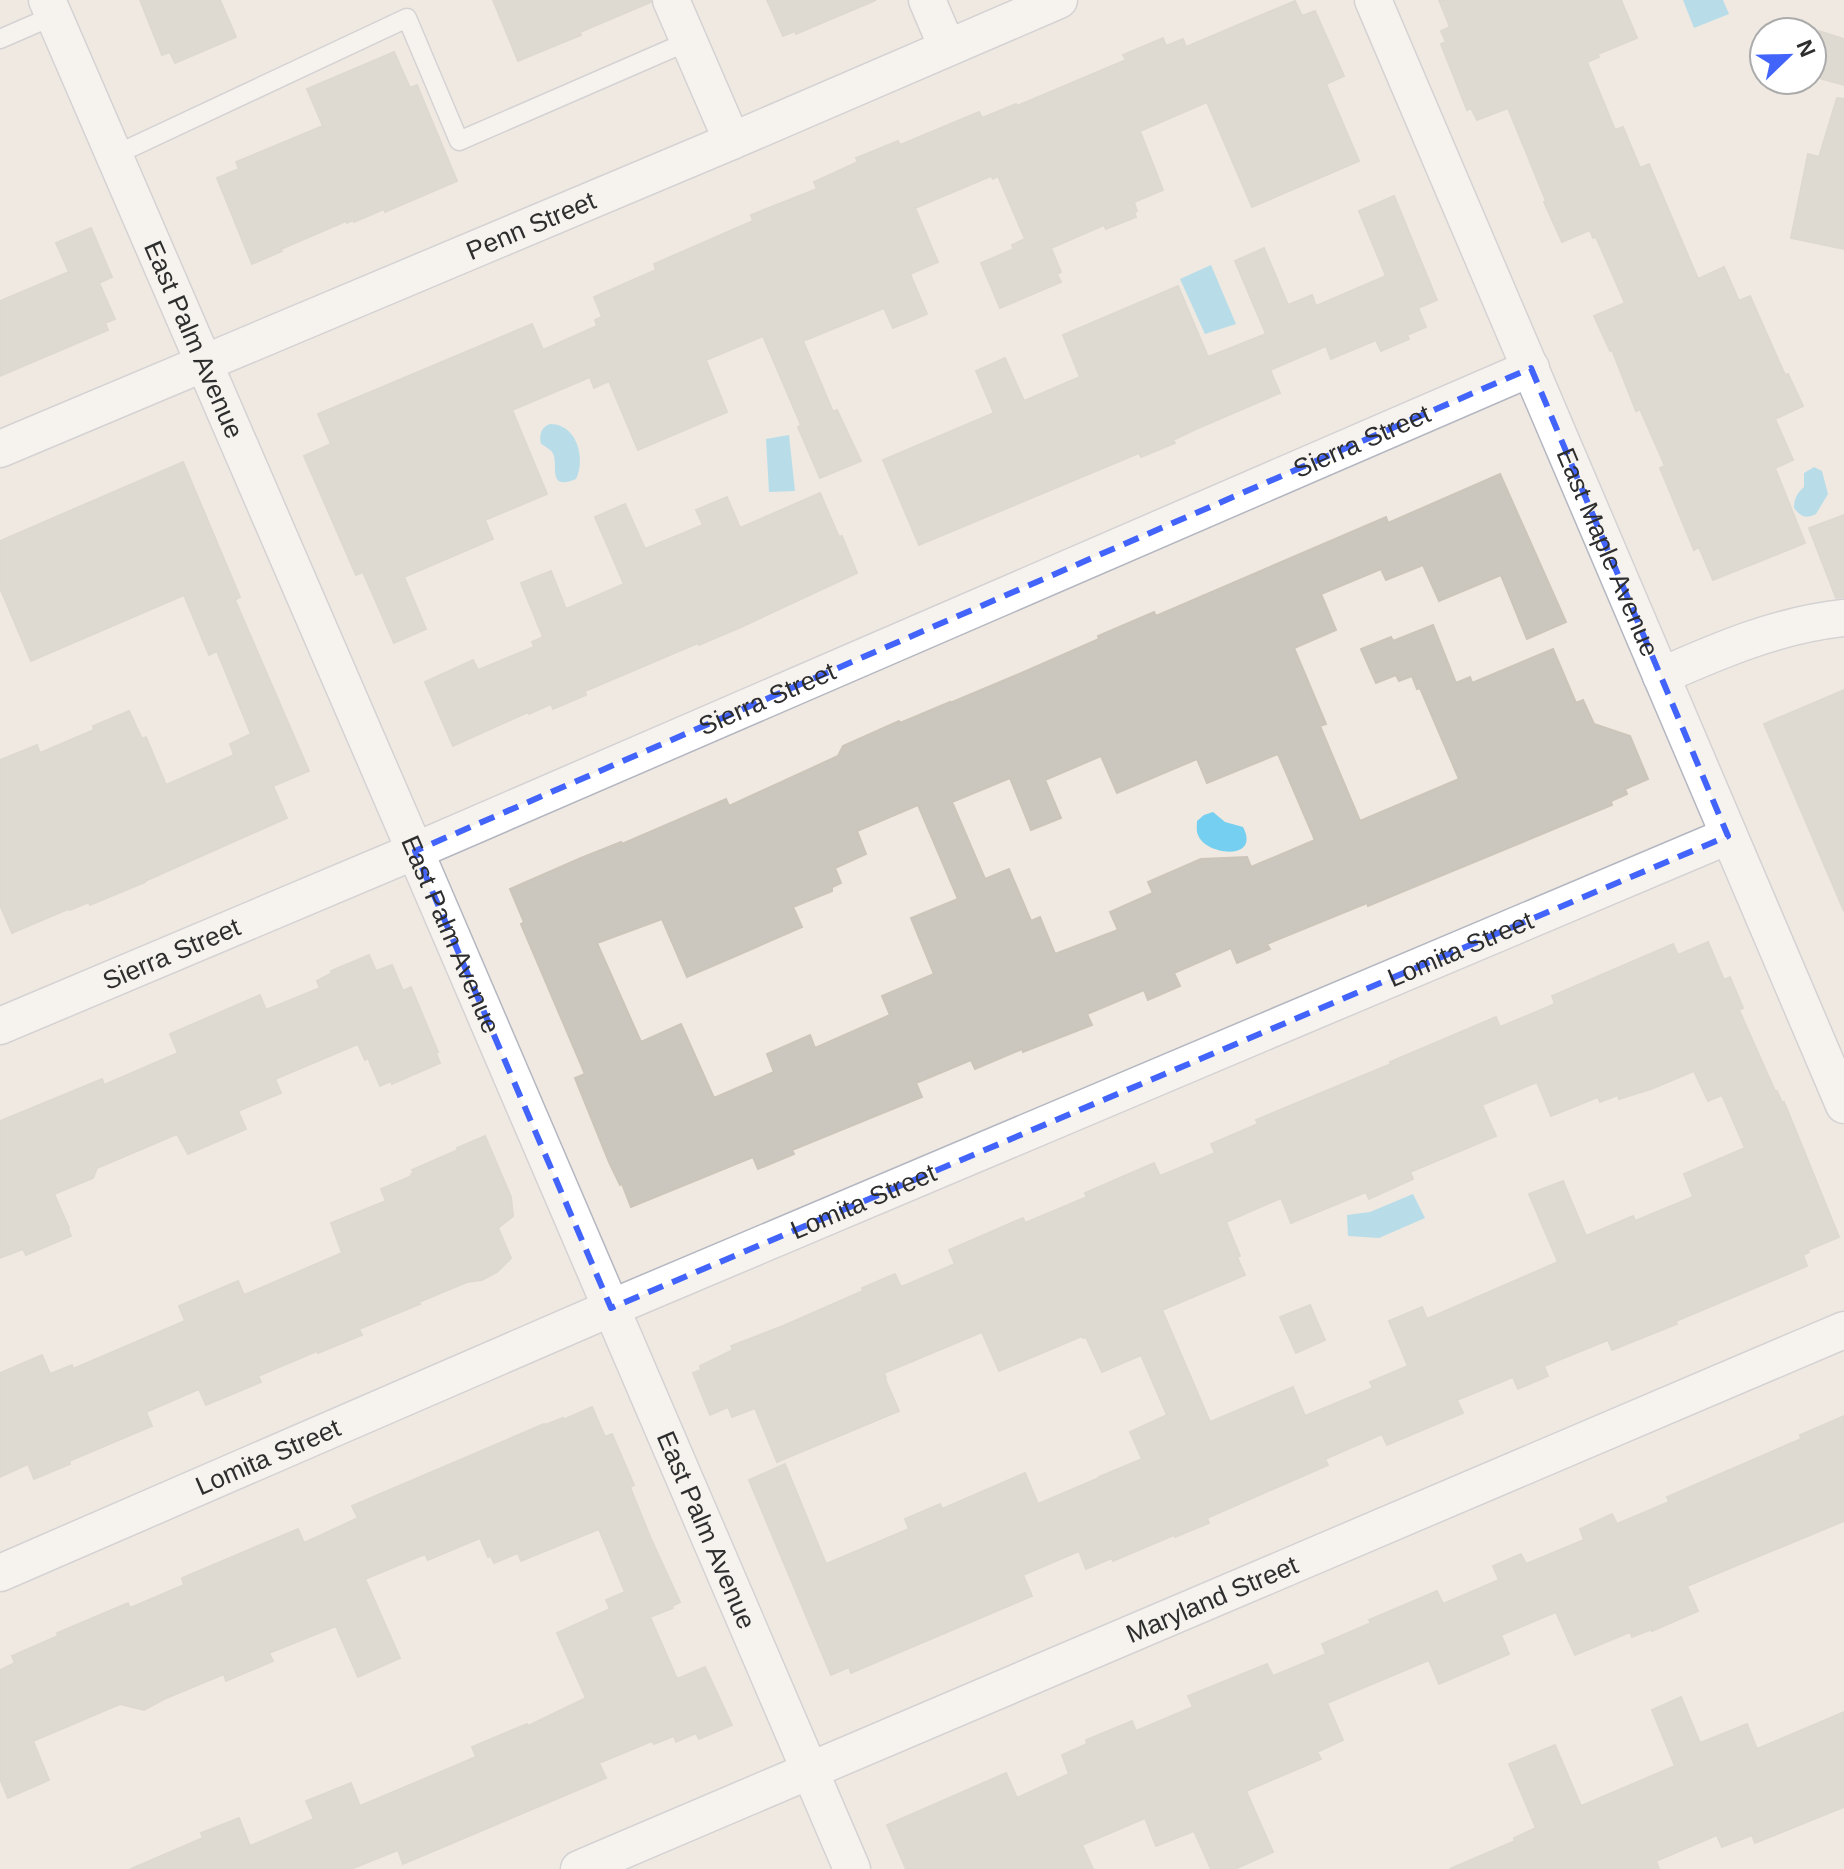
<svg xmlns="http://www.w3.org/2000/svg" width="1844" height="1869" viewBox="0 0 1844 1869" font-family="Helvetica,sans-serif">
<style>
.water{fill:#75cff0}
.building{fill:#cbc7bf;stroke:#cbc5ba;stroke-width:2;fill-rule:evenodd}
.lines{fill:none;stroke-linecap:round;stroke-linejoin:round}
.service-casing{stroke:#b4b7c1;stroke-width:21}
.minor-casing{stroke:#b4b7c1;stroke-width:39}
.service{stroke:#fff;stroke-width:18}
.minor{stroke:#fff;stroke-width:36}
.marked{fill:none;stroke:#4264fb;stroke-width:6;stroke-dasharray:16 10;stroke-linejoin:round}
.labels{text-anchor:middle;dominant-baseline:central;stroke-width:6;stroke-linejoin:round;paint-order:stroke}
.street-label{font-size:26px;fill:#2e2e2e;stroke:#fff}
</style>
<rect width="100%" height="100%" fill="#efe9e1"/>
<!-- water -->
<path class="water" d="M1683 0H1723L1729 14 1694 28Z
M1211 265 1236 324 1205 334 1180 279Z
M550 424C577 424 586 458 576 479 545 492 560 462 552 452 552 451 542 444 541 444 539 435 541 427 550 424Z
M789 435 795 491 769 492 766 439Z
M1814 467 1822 471 1828 494 1816 514C1806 519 1801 517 1794 508 1794 499 1797 493 1804 487V473Z
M1213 812 1225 822 1243 827C1261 861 1206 856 1198 835 1196 830 1197 825 1197 821L1204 815Z
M1413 1194 1425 1218 1379 1238 1348 1236 1347 1215 1370 1212Z"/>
<!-- building -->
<path class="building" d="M140 0H220L236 37 175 63 170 52 162 55Z
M493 0H650L651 2 580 32 581 35 518 61Z
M767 0H876L796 34 795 31 783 36Z
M1439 0H1621L1637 38 1598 54 1599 57 1587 62 1615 130 1623 127 1640 168 1649 164 1698 279 1724 267 1739 301 1750 296 1785 375 1788 374 1803 406 1775 419 1793 460 1775 468 1805 543 1713 580 1699 547 1694 550 1660 468 1665 466 1640 409 1636 411 1612 350 1610 351 1594 316 1625 303 1596 237 1593 238 1590 230 1562 242 1544 202 1546 201 1508 108 1477 120 1471 108 1467 110 1441 44 1446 42 1441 31 1450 27Z
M1295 1 1302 16 1315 11 1344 76 1326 84 1359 161 1252 207 1207 102 1140 131 1163 190 1134 202 1137 211 1134 212 1136 217 1106 229 1104 225 1051 248 1061 272 1057 274 1061 282 1000 308 981 263 1014 249 1012 245 1025 239 998 176 993 179 991 176 915 208 938 262 910 274 927 314 893 328 884 308 803 341 833 412 837 410 861 461 820 478 798 427 801 425 763 336 706 360 727 412 638 450 609 381 594 388 590 377 512 410 547 494 485 520 493 539 404 577 426 629 394 643 363 572 356 575 304 456 331 444 318 414 532 324 543 350 597 326 595 320 602 317 594 297 656 270 654 264 753 221 751 215 817 189 814 182 858 162 856 158 898 141 900 145 979 112 982 118 1016 104 1017 106 1126 60 1123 55 1163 38 1166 46 1183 39 1186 47Z
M1812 29 1844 39V85L1812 76Z
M394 52 410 88 417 85 457 181 385 212 384 209 354 222 353 220 347 223 346 221 281 249 282 251 252 264 217 178 239 169 236 162 323 126 307 89Z
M1837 98 1844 99V249L1791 238 1808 154 1819 157Z
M1394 196 1437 300 1418 308 1426 327 1407 335 1409 339 1381 351 1376 340 1331 359 1326 346 1270 370 1280 393 1196 429 1173 440 1175 443 1141 457 1139 453 919 545 883 460 994 413 976 371 1005 358 1024 401 1080 377 1063 335 1178 286 1208 357 1266 334 1235 261 1264 248 1288 305 1312 295 1316 306 1386 276 1359 211Z
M91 228 112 277 99 283 115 319 105 323 108 330 0 376V301L69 272 56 243Z
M183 462 240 597 235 600 309 771 273 786 287 818 145 881V882L90 905 89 902 70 910 68 909 12 933 0 905V760L37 745 40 753 94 730 93 726 129 711 142 739 146 737 166 785 234 755 230 744 251 734 217 651 209 655 184 595 31 661 0 588V541Z
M1500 474 1566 622 1527 639 1501 575 1439 601 1423 565 1386 580 1381 569 1321 594 1336 630 1294 648 1326 724 1320 726 1360 821 1459 779 1420 688 1417 689 1412 676 1399 681 1396 675 1376 683 1361 649 1391 637 1393 641 1433 625 1456 683 1470 677 1472 683 1553 649 1576 703 1583 700 1594 724 1630 736 1648 779 1625 789 1627 794 1611 801 1612 805 1368 906 1367 903 1267 944 1270 949 1237 963 1231 948 1174 973 1180 986 1148 1000 1144 990 1087 1014 1092 1025 1023 1052 1022 1049 975 1069 971 1060 916 1083 922 1097 792 1150 794 1154 758 1169 753 1157 631 1207 622 1184 620 1185 609 1162 575 1078 585 1074 521 924 524 922 510 889 581 858 621 842 622 844 726 799 729 806 838 756 843 746 899 721 900 723 950 702V703L1012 677 1099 639 1098 636 1154 612 1156 616 1386 517 1388 523ZM1278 754 1315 840 1251 867 1247 857 1201 859 1148 882 1153 893 1110 912 1118 930 1055 954 1040 917 1031 921 1009 869 985 879 952 802 1010 778 1031 830 1061 818 1045 780 1101 756 1117 793 1197 759 1207 783ZM918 805 958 899 911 918 934 974 882 996 890 1015 815 1048 810 1035 767 1054 774 1072 714 1098 681 1024 641 1042 597 943 662 919 687 977 731 958 802 927 793 907 832 891V887L841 883 835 868 866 854 857 831Z
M820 493 839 537 842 536 857 573 741 627 699 645 698 643 585 691 586 695 553 709 551 704 529 714 528 712 453 746 425 682 473 660 478 670 534 647 532 642 543 637 521 583 551 571 566 609 624 584 595 517 625 504 645 549 703 525 696 510 727 497 740 528Z
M1844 515V597L1836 598 1809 528Z
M1844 690V911L1764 724Z
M1708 942 1724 980 1730 977 1743 1008 1739 1010 1775 1091H1777L1782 1103 1784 1102 1839 1237 1808 1250 1809 1252 1803 1255 1807 1266 1676 1321 1677 1324 1612 1350 1608 1340 1544 1366 1548 1376 1518 1389 1513 1377 1457 1400 1463 1413 1387 1445 1382 1434 1325 1459 1328 1465 1207 1518 1209 1523 1175 1537 1174 1535 1113 1561 1112 1558 1086 1569 1079 1551 1023 1575 1032 1596 851 1673 849 1667 831 1675 749 1480 785 1464 826 1564 909 1529 905 1519 940 1504 942 1509 1025 1473 1038 1504 1099 1478V1477L1142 1459 1130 1432 1167 1415 1141 1355 1102 1372 1086 1337 1083 1338 1082 1336 999 1371 982 1332 884 1373 886 1378 885 1379 899 1411 777 1462 755 1408 732 1417 728 1407 710 1415 693 1373 701 1370 700 1366 733 1350 731 1346 783 1326 863 1291 862 1288 895 1274 901 1287 955 1264 949 1250 1023 1218 1025 1223 1087 1197 1085 1193 1154 1163 1160 1176 1215 1153 1211 1144 1258 1124 1256 1120 1391 1064 1390 1062 1496 1017 1500 1027 1555 1004 1552 996 1673 944 1678 955ZM1694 1071 1708 1101 1722 1095 1745 1148 1684 1174 1693 1197 1635 1221 1633 1216 1586 1236 1563 1181 1529 1194 1558 1262 1427 1319 1422 1307 1389 1321 1408 1366 1370 1382 1373 1388 1305 1416 1293 1387 1210 1422 1162 1310 1245 1275 1237 1257 1240 1256 1226 1222 1281 1198 1291 1223 1366 1192 1369 1199 1413 1179 1410 1172 1496 1136 1482 1105 1537 1082 1551 1116 1598 1097 1600 1102 1618 1095 1619 1099 1651 1089Z
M369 955 376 971 392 965 403 991 411 987 438 1052 436 1053 440 1063 392 1084 391 1081 380 1086 368 1058 365 1060 358 1044 275 1079 281 1093 238 1111 246 1129 188 1154 177 1134 97 1168 93 1178 54 1194 69 1228 68 1229 71 1236 26 1255 23 1249 0 1258V1121L102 1079 104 1085 178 1053 170 1034 260 995 266 1010 320 988 317 981 332 973 331 971Z
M485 1136 511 1197 513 1216 498 1228 511 1258 497 1272 482 1280 467 1282 419 1302 420 1304 359 1329 362 1335 318 1353 317 1351 258 1376 261 1382 206 1405 199 1389 146 1412 152 1426 69 1461 70 1464 34 1479 28 1464 0 1477V1373L42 1355 50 1374 72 1365 73 1369 185 1321 179 1306 238 1281 244 1295 342 1253 331 1223 386 1201 381 1189 412 1176 411 1174 414 1173 412 1170 458 1150 457 1148Z
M1310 1305 1325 1340 1296 1353 1280 1317Z
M592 1407 605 1437 612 1434 634 1485 630 1487 651 1539 680 1602 672 1606 673 1608 650 1617 677 1679 705 1667 732 1725 699 1739 696 1733 676 1742 674 1736 654 1744 652 1741 599 1763 606 1778 403 1864 398 1850 351 1869H131L203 1838 201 1833 239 1818 250 1846 314 1819 306 1801 351 1783 360 1806 476 1757 472 1747 527 1724 528 1726 586 1698 557 1633 610 1609 606 1600 625 1592 599 1529 521 1561 518 1553 494 1563 491 1556 488 1557 480 1538 428 1560 425 1554 365 1579 400 1658 358 1677 336 1626 269 1653 273 1661 226 1681 224 1674 164 1699 144 1710 120 1704 33 1741 49 1780 8 1798 0 1779V1670L15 1663 12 1656 58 1636 57 1633 128 1603 130 1608 184 1585 182 1578 298 1529 304 1543 358 1518 352 1506 544 1424 545 1425 563 1418V1420Z
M1844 1416V1521L1687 1586 1698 1611 1652 1631V1629L1632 1637 1630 1632 1575 1655 1556 1612 1501 1635 1509 1654 1439 1684 1429 1660 1327 1703 1343 1740 1317 1752 1321 1759 1246 1791 1273 1852 1235 1869H1211L1194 1831 1156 1846 1145 1818 1082 1845 1093 1869H906L887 1825 1006 1773 1017 1798 1069 1774 1062 1755 1087 1744 1086 1740 1132 1721 1136 1731 1193 1707 1188 1696 1267 1664 1273 1676 1326 1654 1322 1644 1371 1623 1369 1620 1437 1591 1443 1604 1499 1580 1493 1566 1521 1554 1526 1564 1584 1540 1580 1529 1612 1514 1617 1524 1669 1502 1667 1497 1801 1439 1800 1435Z
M1681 1697 1700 1743 1747 1724 1757 1749 1844 1712V1807L1755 1843 1752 1835 1722 1847 1717 1835 1656 1861 1659 1869H1450L1515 1841 1514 1838 1536 1828 1509 1764 1555 1745 1581 1806 1675 1766 1652 1710Z"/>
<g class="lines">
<!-- service casing -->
<g class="service-casing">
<path id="service" d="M0 39 53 16
M113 156 407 18 459 141 689 41"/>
</g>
<!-- minor casing -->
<g class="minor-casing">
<g id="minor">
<path id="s1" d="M47 0 415 851 852 1869"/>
<path d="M671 0 732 141"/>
<path d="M927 0 947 47"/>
<path id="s2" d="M1373 0C1531 368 1685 738 1844 1105"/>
<path id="s3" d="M0 449 732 141 1059 0"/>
<path d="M1661 676C1720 650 1778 625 1844 618"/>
<path id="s4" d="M0 1026 415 851 1531 368"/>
<path id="s5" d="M0 1573 611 1308 1728 836"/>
<path id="s6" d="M579 1869 1844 1330"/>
</g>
</g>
<!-- service -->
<use href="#service" class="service"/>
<!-- minor -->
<use href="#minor" class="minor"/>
</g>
<!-- marked area -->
<path d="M0 0H1844V1869H0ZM1531 368 1728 836 611 1308 415 851Z" fill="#efe9e1" fill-opacity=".55" fill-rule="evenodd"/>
<path class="marked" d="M1531 368 1728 836 611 1308 415 851Z"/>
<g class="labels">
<!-- street labels -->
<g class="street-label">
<text stroke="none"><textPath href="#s3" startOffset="576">Penn Street</textPath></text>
<text stroke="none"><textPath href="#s1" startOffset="370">East Palm Avenue</textPath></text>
<text stroke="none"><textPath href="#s4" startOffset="1482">Sierra Street</textPath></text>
<text stroke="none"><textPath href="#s2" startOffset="600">East Maple Avenue</textPath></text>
<text stroke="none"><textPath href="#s4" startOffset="834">Sierra Street</textPath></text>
<text stroke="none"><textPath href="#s1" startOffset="1018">East Palm Avenue</textPath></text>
<text stroke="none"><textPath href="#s5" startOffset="1588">Lomita Street</textPath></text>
<text stroke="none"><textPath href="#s4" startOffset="186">Sierra Street</textPath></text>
<text stroke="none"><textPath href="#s5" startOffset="940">Lomita Street</textPath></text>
<text stroke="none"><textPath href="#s5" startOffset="292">Lomita Street</textPath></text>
<text stroke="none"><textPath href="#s1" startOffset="1666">East Palm Avenue</textPath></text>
<text stroke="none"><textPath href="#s6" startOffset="688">Maryland Street</textPath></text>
</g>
</g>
<!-- north arrow -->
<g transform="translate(1788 56) rotate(67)"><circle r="38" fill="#ffffff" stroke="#ababab" stroke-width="2"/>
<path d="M0-6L14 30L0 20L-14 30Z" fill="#4264fb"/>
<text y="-12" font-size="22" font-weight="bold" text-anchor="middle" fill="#2e2e2e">N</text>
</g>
</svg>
